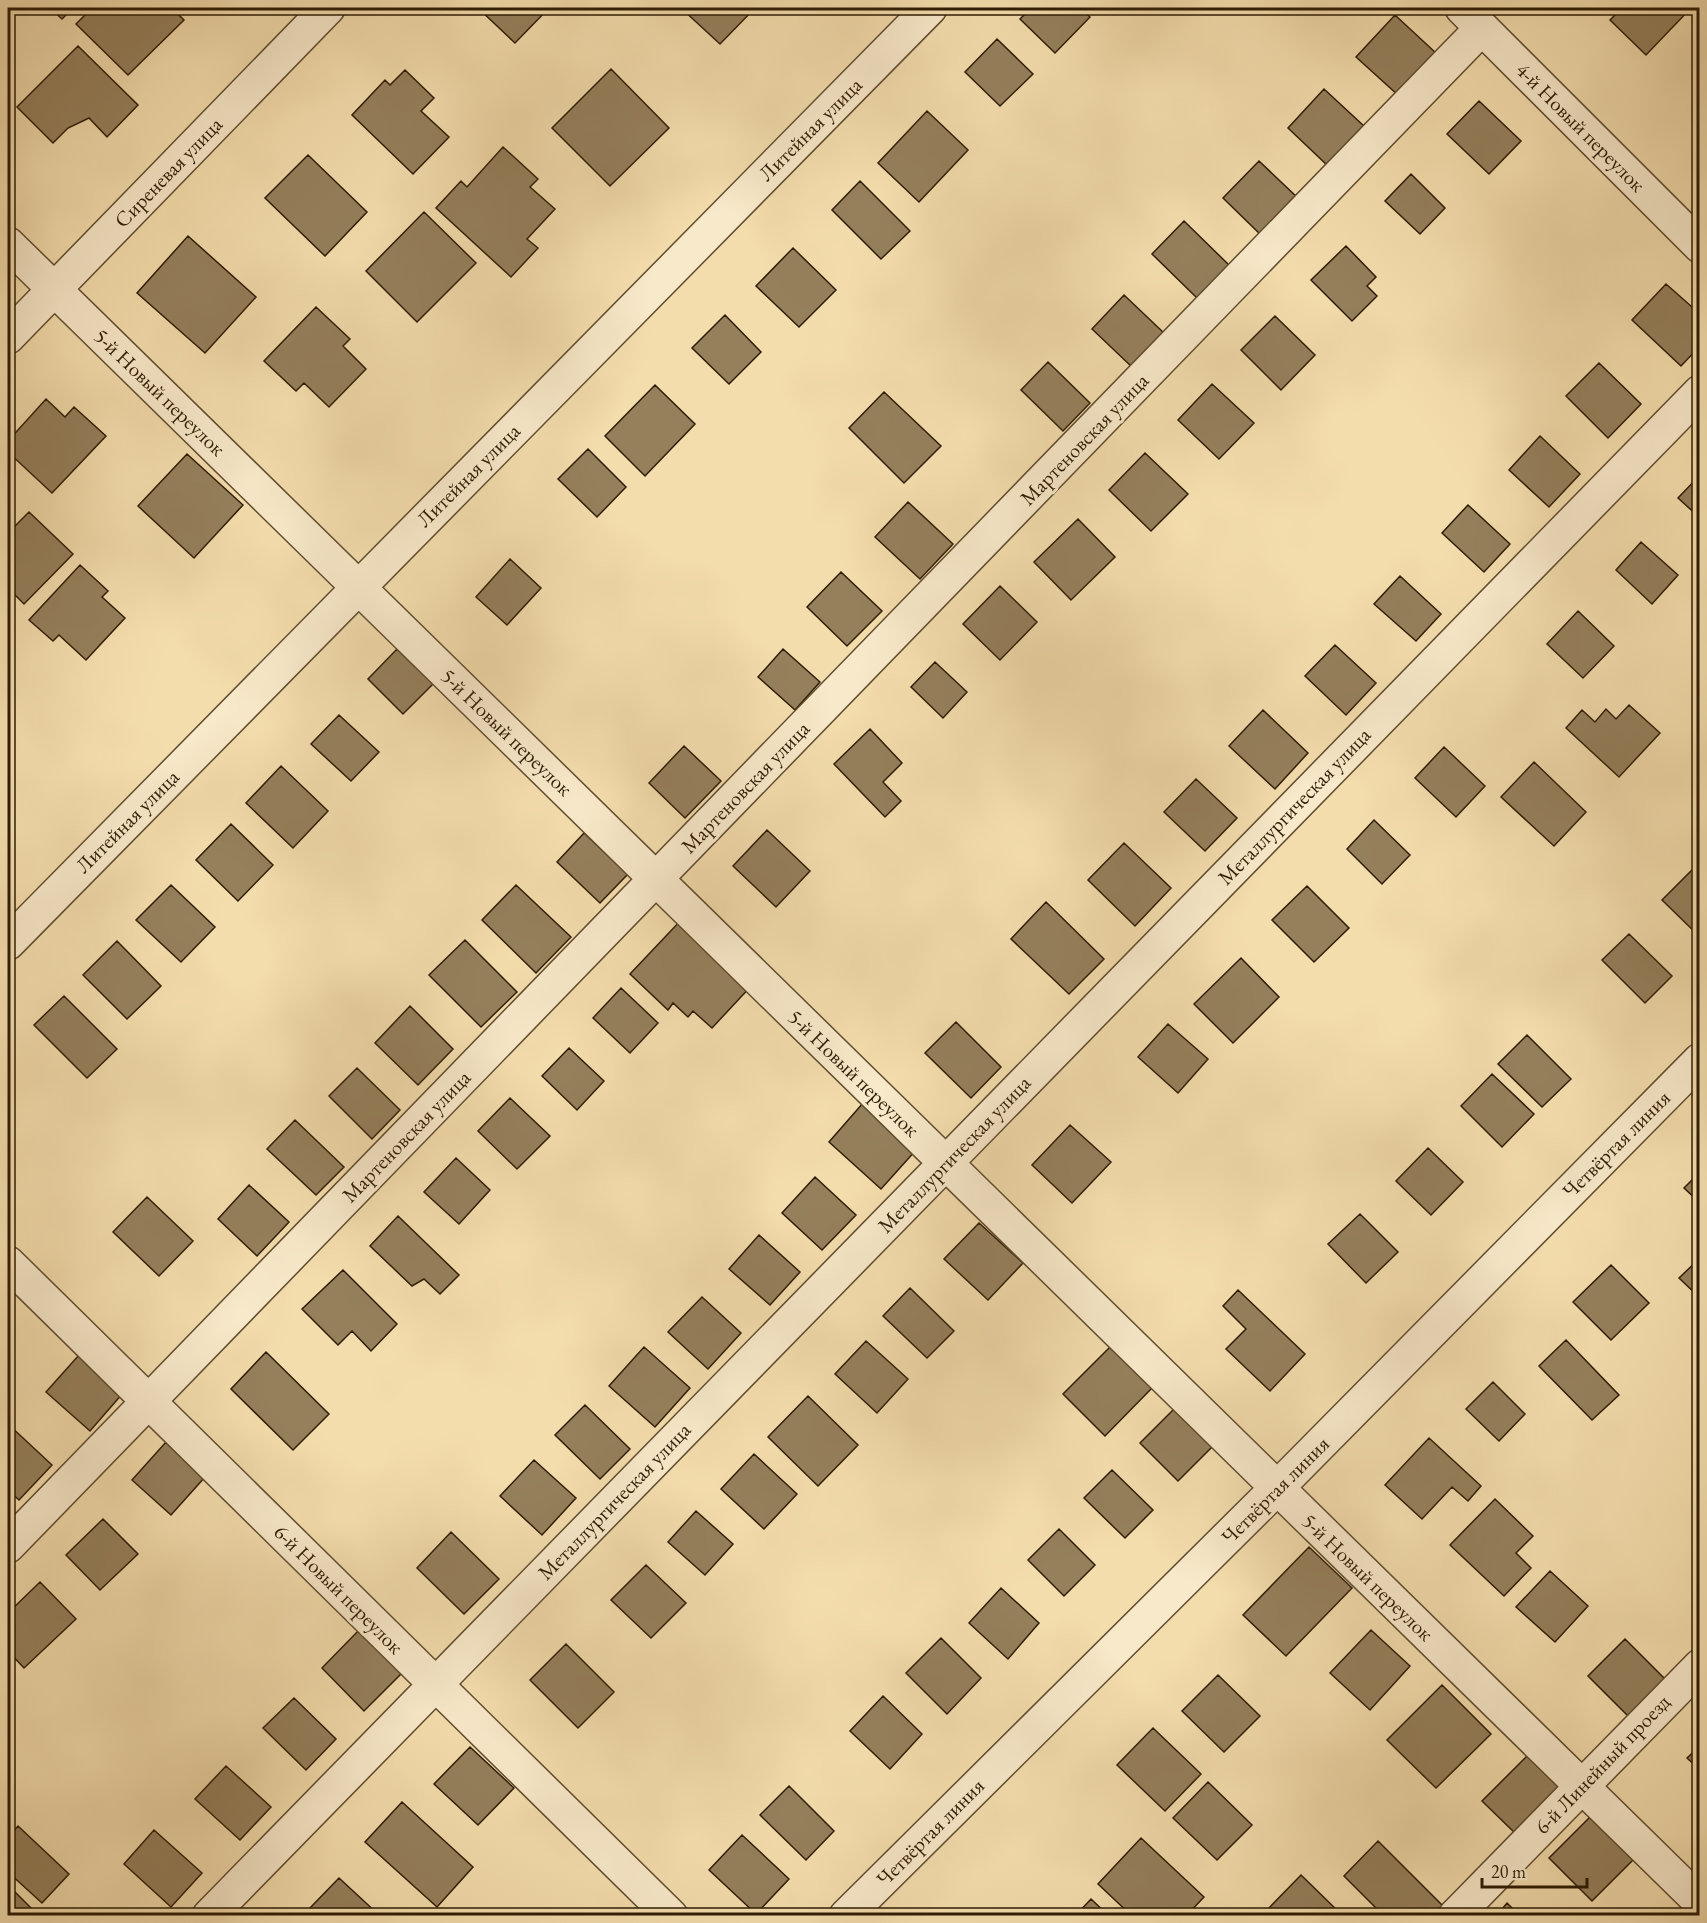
<svg xmlns="http://www.w3.org/2000/svg" width="1707" height="1923" viewBox="0 0 1707 1923" font-family="'EB Garamond',serif">
<style>
.building{fill:#95805c;stroke:#2e1c05;stroke-width:1.5}
.lines{fill:none;stroke-linecap:round;stroke-linejoin:round}
.minor-casing{stroke:#604c2f;stroke-width:36}
.minor{stroke:#f8e9ca;stroke-width:33}
.labels{text-anchor:middle;dominant-baseline:central;stroke-width:6;stroke-linejoin:round;paint-order:stroke}
.street-label{font-size:21px;fill:#2e1c05;stroke:#f8e9ca}
</style>
<rect width="100%" height="100%" fill="#f4ddad"/>
<filter id="stains"><feTurbulence type="fractalNoise" baseFrequency=".00333" numOctaves="4"/><feColorMatrix values="0 0 0 0 .2 0 0 0 0 .09 0 0 0 0 .02 0 0 0 .5 -.17"/></filter>
<radialGradient id="worn" r=".72"><stop offset=".6" stop-color="#630" stop-opacity="0"/><stop offset="1" stop-color="#630" stop-opacity=".3"/></radialGradient>
<!-- building -->
<path class="building" d="M50 8H73L62 19Z
M92 8H172L184 20 128 75 76 24Z
M478 8H549L515 43Z
M681 8H755L720 44Z
M1031 8H1080L1090 17 1055 53 1020 19Z
M1622 8H1691L1646 55 1610 20Z
M1395 15 1437 54 1399 96 1356 57Z
M997 39 1033 74 1000 106 965 72Z
M78 46 138 105 107 137 89 118 68 128 53 143 17 107Z
M611 69 669 128 610 186 552 128Z
M405 70 434 98 421 111 449 137 413 174 352 115 385 80 390 85Z
M1324 89 1365 127 1328 166 1288 128Z
M1479 101 1521 141 1489 174 1447 134Z
M927 111 968 150 919 202 878 163Z
M503 147 538 179 530 187 555 209 527 239 538 248 511 277 436 208 461 181 467 187Z
M308 155 367 212 325 256 265 198Z
M1259 161 1299 199 1263 237 1223 198Z
M1411 174 1445 208 1420 234 1385 201Z
M860 181 910 231 881 259 832 210Z
M424 212 476 263 417 322 366 271Z
M1184 221 1230 266 1198 299 1152 254Z
M188 236 256 297 205 353 137 293Z
M1346 246 1376 277 1367 286 1377 296 1352 321 1311 280Z
M793 248 836 290 799 327 756 286Z
M1666 284 1700 314V346L1681 366 1632 320Z
M1124 295 1165 334 1133 368 1092 329Z
M316 307 350 339 343 346 366 369 329 407 304 383 296 391 264 361Z
M725 315 761 352 729 384 692 348Z
M1275 316 1315 355 1281 390 1241 350Z
M1048 362 1090 403 1063 431 1021 390Z
M1599 363 1641 404 1608 438 1566 396Z
M1212 384 1254 423 1219 459 1178 420Z
M655 385 695 424 645 476 605 436Z
M884 392 941 446 904 483 849 428Z
M46 399 65 417 74 407 106 436 52 493 8 452V441Z
M1540 436 1580 474 1549 507 1509 470Z
M588 449 626 487 597 517 558 479Z
M1145 453 1188 494 1151 531 1109 490Z
M187 454 243 505 194 558 138 506Z
M1700 475V518L1678 498Z
M908 502 953 544 920 579 875 537Z
M1468 505 1510 544 1484 572 1442 533Z
M29 512 73 554 24 604 8 588V533Z
M1078 519 1115 557 1071 600 1034 562Z
M1641 542 1678 575 1652 604 1616 570Z
M510 559 541 588 507 625 476 597Z
M80 565 108 591 102 597 125 618 86 660 59 635 53 641 29 620Z
M841 572 882 611 847 646 807 607Z
M1400 576 1441 614 1416 641 1374 604Z
M1000 586 1037 622 1000 660 963 624Z
M1578 611 1614 646 1583 678 1547 644Z
M1335 645 1376 683 1346 715 1305 676Z
M397 649 433 684 403 714 368 679Z
M783 649 820 682 795 710 758 677Z
M935 662 967 692 943 718 911 687Z
M1629 705 1660 733 1619 777 1566 728 1582 710 1595 722 1606 709 1616 719Z
M1263 710 1308 753 1275 789 1229 746Z
M339 715 379 752 351 781 311 744Z
M870 729 902 763 883 782 901 801 885 817 834 764Z
M684 746 721 781 685 818 649 783Z
M1444 747 1485 786 1456 817 1415 778Z
M1534 762 1586 812 1554 846 1501 797Z
M281 766 328 811 293 848 246 803Z
M1196 779 1237 818 1205 851 1164 812Z
M1374 820 1410 855 1382 884 1347 849Z
M231 824 273 865 238 901 196 860Z
M767 830 810 871 776 907 733 866Z
M584 833 628 874 600 903 557 862Z
M1124 843 1171 888 1135 926 1088 880Z
M1698 864 1700 865V937L1662 900Z
M171 885 215 927 181 962 136 920Z
M516 885 571 937 536 973 482 920Z
M1307 886 1349 928 1314 962 1272 920Z
M1046 902 1104 959 1069 994 1011 939Z
M683 918 753 984 712 1028 693 1011 688 1017 673 1003 668 1010 630 974Z
M1629 934 1672 976 1645 1003 1602 960Z
M465 940 517 992 481 1027 429 975Z
M117 941 161 986 127 1019 83 975Z
M1241 958 1279 997 1233 1043 1194 1004Z
M621 988 658 1023 630 1053 593 1018Z
M64 996 117 1049 87 1078 34 1025Z
M410 1006 453 1049 418 1085 375 1043Z
M956 1022 1001 1067 971 1098 925 1053Z
M1168 1024 1208 1059 1178 1093 1138 1057Z
M1527 1035 1571 1079 1542 1107 1498 1064Z
M569 1048 604 1081 577 1110 542 1076Z
M357 1068 400 1110 372 1139 329 1096Z
M1492 1074 1534 1114 1502 1147 1461 1106Z
M510 1098 550 1136 517 1169 478 1131Z
M863 1103 916 1150 881 1189 829 1142Z
M295 1120 344 1167 316 1195 267 1149Z
M1070 1125 1111 1162 1072 1203 1032 1165Z
M1428 1148 1463 1182 1431 1215 1396 1181Z
M456 1158 490 1190 459 1224 424 1192Z
M1700 1172V1203L1684 1188Z
M815 1177 856 1215 822 1250 782 1213Z
M249 1185 289 1222 257 1256 218 1219Z
M147 1197 193 1241 159 1276 113 1232Z
M1360 1214 1398 1252 1366 1283 1328 1244Z
M398 1216 459 1275 440 1294 424 1279 412 1286 370 1246Z
M979 1223 1023 1263 988 1300 944 1259Z
M759 1235 800 1272 770 1305 729 1269Z
M1700 1258V1298L1679 1278Z
M1611 1265 1649 1303 1611 1340 1573 1302Z
M343 1270 397 1324 371 1351 352 1331 338 1345 302 1309Z
M910 1288 954 1331 927 1358 883 1316Z
M1238 1290 1305 1354 1270 1391 1226 1349 1246 1329 1223 1306Z
M702 1297 741 1333 708 1369 668 1332Z
M1566 1340 1619 1395 1592 1420 1539 1366Z
M866 1341 908 1379 877 1413 835 1374Z
M644 1347 690 1388 655 1427 609 1386Z
M1110 1347 1152 1388 1105 1436 1063 1394Z
M266 1352 329 1414 293 1450 231 1389Z
M79 1355 123 1393 90 1431 46 1392Z
M1493 1382 1525 1414 1499 1441 1466 1409Z
M808 1396 858 1445 818 1486 768 1437Z
M585 1405 630 1449 600 1479 555 1435Z
M1174 1409 1212 1447 1178 1481 1140 1443Z
M8 1424 52 1465 19 1500 8 1490Z
M1429 1438 1481 1486 1468 1501 1452 1487 1422 1519 1385 1485Z
M166 1442 205 1477 171 1515 132 1480Z
M754 1454 797 1494 764 1529 721 1489Z
M534 1460 576 1498 542 1535 500 1496Z
M1112 1470 1153 1510 1125 1538 1084 1498Z
M1495 1499 1533 1536 1516 1553 1531 1568 1504 1596 1450 1545Z
M696 1511 733 1544 705 1575 668 1542Z
M103 1519 138 1554 100 1590 66 1555Z
M1059 1529 1095 1565 1064 1596 1028 1560Z
M451 1532 499 1579 464 1614 417 1568Z
M1309 1547 1352 1588 1286 1656 1243 1615Z
M646 1565 686 1603 651 1638 611 1600Z
M1550 1571 1588 1606 1555 1642 1516 1607Z
M40 1582 76 1619 24 1668 8 1651V1613Z
M1001 1588 1039 1623 1008 1659 969 1623Z
M360 1629 403 1672 364 1711 322 1668Z
M1371 1630 1410 1666 1370 1710 1330 1673Z
M941 1638 981 1678 947 1714 906 1673Z
M1625 1639 1666 1680 1629 1717 1588 1676Z
M566 1644 614 1692 578 1728 530 1680Z
M1218 1675 1260 1716 1224 1752 1182 1711Z
M1442 1685 1491 1734 1436 1788 1387 1740Z
M883 1696 922 1734 890 1769 850 1731Z
M294 1698 336 1739 306 1770 263 1728Z
M1153 1728 1201 1774 1165 1811 1117 1765Z
M1700 1746V1770L1687 1758Z
M470 1747 514 1788 478 1825 434 1784Z
M1528 1755 1563 1790 1518 1836 1482 1801Z
M226 1766 271 1807 240 1840 195 1799Z
M1208 1782 1252 1825 1217 1860 1173 1818Z
M789 1786 834 1831 806 1860 760 1815Z
M402 1802 473 1867 437 1907 365 1842Z
M1590 1817 1633 1860 1592 1901 1549 1858Z
M18 1826 69 1874 42 1903 8 1872V1837Z
M154 1830 202 1873 171 1907 124 1864Z
M742 1835 789 1879 756 1914 709 1870Z
M1141 1838 1204 1897 1186 1916H1132L1098 1884Z
M1378 1841 1445 1908 1437 1916H1384L1344 1876Z
M1301 1875 1343 1916H1274L1268 1909Z
M339 1878 379 1915V1916H316L309 1909Z
M8 1885 32 1909 25 1916H8Z
M1091 1899 1109 1916H1075Z
M1507 1903 1520 1916H1496Z"/>
<g class="lines">
<!-- minor casing -->
<g class="minor-casing">
<path id="minor" d="M1462 8 1700 246
M8 244 1700 1902
M8 337 328 8
M8 943 930 8
M8 1263 671 1916
M8 1546 1482 28
M209 1916 1700 392
M846 1916 1277 1488 1700 1060
M1455 1916 1700 1666"/>
</g>
<!-- minor -->
<use href="#minor" class="minor"/>
</g>
<g class="labels">
<!-- street labels -->
<g class="street-label">
<text transform="translate(1581 127) rotate(45)">4-й Новый переулок</text>
<text transform="translate(810 129) rotate(-45)">Литейная улица</text>
<text transform="translate(168 172) rotate(-46)">Сиреневая улица</text>
<text transform="translate(160 392) rotate(44)">5-й Новый переулок</text>
<text transform="translate(1084 439) rotate(-46)">Мартеновская улица</text>
<text transform="translate(468 475) rotate(-45)">Литейная улица</text>
<text transform="translate(507 732) rotate(44)">5-й Новый переулок</text>
<text transform="translate(745 787) rotate(-46)">Мартеновская улица</text>
<text transform="translate(1294 806) rotate(-46)">Металлургическая улица</text>
<text transform="translate(127 821) rotate(-45)">Литейная улица</text>
<text transform="translate(854 1073) rotate(44)">5-й Новый переулок</text>
<text transform="translate(406 1136) rotate(-46)">Мартеновская улица</text>
<text transform="translate(1616 1144) rotate(-45)">Четвёртая линия</text>
<text transform="translate(954 1154) rotate(-46)">Металлургическая улица</text>
<text transform="translate(1275 1490) rotate(-45)">Четвёртая линия</text>
<text transform="translate(614 1501) rotate(-46)">Металлургическая улица</text>
<text transform="translate(1368 1577) rotate(44)">5-й Новый переулок</text>
<text transform="translate(339 1589) rotate(45)">6-й Новый переулок</text>
<text transform="translate(1602 1764) rotate(-46)">6-й Линейный проезд</text>
<text transform="translate(930 1832) rotate(-45)">Четвёртая линия</text>
</g>
</g>
<!-- margin -->
<rect width="1707" height="1923" fill="none" stroke="#f4ddad" stroke-width="30"/>
<rect x="9" y="9" width="1689" height="1905" fill="none" stroke="#2e1c05" stroke-width="3"/>
<rect x="15" y="15" width="1677" height="1893" fill="none" stroke="#2e1c05" stroke-width="1.5"/>
<!-- scale -->
<path d="M1482 1878v9h105v-9" fill="none" stroke="#2e1c05" stroke-width="3"/>
<text x="1491" y="1878" font-size="18" fill="#2e1c05" stroke="#f8e9ca" stroke-width="4.5" paint-order="stroke">20 m</text>
<rect width="100%" height="100%" filter="url(#stains)"/>
<rect width="100%" height="100%" fill="url(#worn)"/>
</svg>
